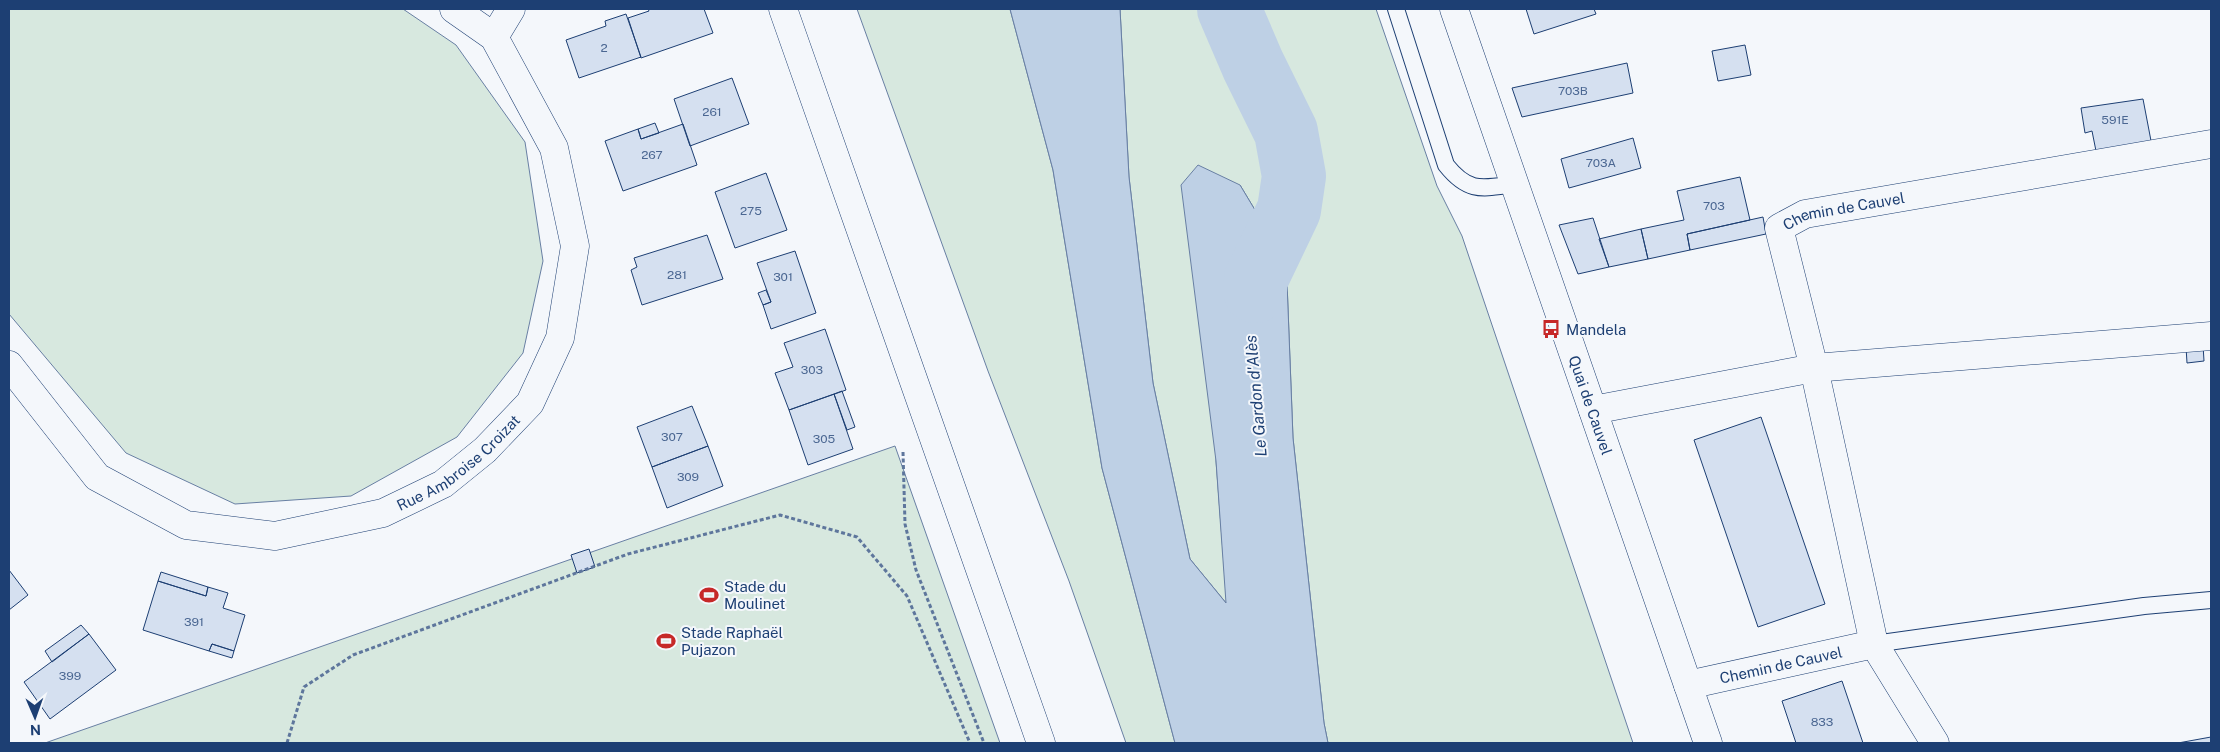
<svg xmlns="http://www.w3.org/2000/svg" width="2220" height="752" viewBox="0 0 2220 752" font-family="'Public Sans',sans-serif">
<style>
.green{fill:#d7e8df;stroke:#687fa3}
.water{fill:#bed0e5;stroke:#687fa3}
.lines{fill:none;stroke-linecap:round;stroke-linejoin:round}
.river{stroke:#bed0e5;stroke-width:64}
.building{fill:#d5e0f0;stroke:#1d3f73}
.lane-casing{stroke:#1d3f73;stroke-width:18}
.street-casing{stroke:#1d3f73;stroke-width:29}
.secondary-casing{stroke:#1d3f73;stroke-width:29}
.primary-casing{stroke:#1d3f73;stroke-width:29}
.path{stroke:#5e769c;stroke-width:3;stroke-dasharray:4 2.5;stroke-linecap:butt}
.lane{stroke:#f4f7fb;stroke-width:16}
.street{stroke:#f4f7fb;stroke-width:28}
.secondary{stroke:#f4f7fb;stroke-width:28}
.primary{stroke:#f4f7fb;stroke-width:28}
.labels{text-anchor:middle;dominant-baseline:central;stroke-width:4;stroke-linejoin:round;paint-order:stroke}
.number-label{font-size:12px;fill:#4b6792}
.street-label{font-size:15px;fill:#1d3f73;stroke:#f4f7fb}
.poi-label{font-size:15px;fill:#1d3f73;stroke:#f4f7fb;text-anchor:start}
.water-label{font-size:16px;font-style:italic;fill:#1d3f73;stroke:#f4f7fb}
</style>
<rect width="100%" height="100%" fill="#f4f7fb"/>
<!-- green -->
<path class="green" d="M9 9H403L456 45 525 142 543 261 523 353 457 437 351 496 235 504 126 453 9 314Z
M857 9H1010L1053 170 1102 468 1175 743H1126L1069 581 988 371Z
M1120 9H1208L1226 51 1282 124 1253 9H1376L1437 186 1462 236 1633 743H1328L1324 723 1293 438 1286 256 1289 211 1278 214 1264 225 1240 185 1216 461 1227 604 1190 559 1153 383 1129 177Z
M895 446 1000 743H45Z"/>
<!-- water -->
<path class="water" d="M1010 9H1120L1129 177 1153 383 1190 559 1226 603 1216 461 1181 185 1198 165 1240 185 1264 225 1278 214 1289 210 1286 256 1293 438 1324 723 1328 743H1175L1102 468 1053 170Z
M1208 9H1253L1283 126 1226 51Z"/>
<g class="lines">
<!-- river -->
<path class="river" d="M1229 9 1253 65 1286 132 1294 176 1289 210 1256 279 1255 291"/>
</g>
<!-- building -->
<path class="building" d="M648 9H704L713 33 641 58 628 18 649 11Z
M1526 9H1594L1596 14 1534 34Z
M626 14 641 57 579 78 566 40 606 26 605 21Z
M1745 45 1751 75 1718 81 1712 51Z
M1627 63 1633 93 1522 117 1512 88Z
M732 78 749 124 690 146 674 99Z
M2143 99 2152 146 2097 156 2092 131 2085 133 2081 108Z
M655 123 659 133 641 139 638 129Z
M683 124 697 165 623 191 605 141 638 129 641 139Z
M1633 138 1641 168 1569 188 1561 159Z
M766 173 787 230 735 248 715 192Z
M1740 177 1750 220 1687 234 1690 250 1648 259 1641 229 1684 220 1677 191Z
M1763 217 1766 234 1690 250 1687 234Z
M1593 218 1609 267 1578 274 1559 225Z
M1641 229 1648 259 1609 267 1599 239Z
M707 235 723 279 642 305 631 270 637 267 634 258Z
M795 251 816 313 771 329 763 305 771 302 757 263Z
M766 290 771 302 763 305 758 293Z
M825 329 846 390 789 410 775 373 793 367 784 343Z
M2203 345 2204 361 2187 363 2186 347Z
M842 391 855 427 847 430 834 394Z
M834 394 853 449 808 465 789 410Z
M692 406 708 446 652 467 637 427Z
M1761 417 1825 604 1758 627 1694 440Z
M708 446 723 486 667 508 652 467Z
M589 549 595 567 577 573 571 555Z
M9 570 28 595 9 610Z
M161 572 208 587 206 596 158 581Z
M158 581 206 596 208 587 228 593 223 608 245 615 234 651 212 644 209 651 143 630Z
M81 625 89 634 52 662 45 651Z
M89 634 116 670 50 719 24 682Z
M212 644 234 651 232 658 209 651Z
M1842 681 1863 743H1796L1782 701Z
M2211 737V743H2178Z"/>
<g class="lines">
<!-- lane casing -->
<g class="lane-casing">
<path id="lane" d="M1396 9 1446 165C1469 194 1483 188 1516 184
M1874 644 2144 606 2211 600"/>
</g>
<!-- street casing -->
<g class="street-casing">
<g id="street">
<path d="M494 37 511 9"/>
<path id="s1" d="M9 365 97 477 186 525 275 536 383 513 443 484 485 450 530 403 560 338 575 246 554 148 494 37 454 9"/>
<path d="M1593 410 1814 368 2211 336"/>
<path id="s2" d="M1688 685 1874 644"/>
<path id="s3" d="M1935 743 1874 644 1814 368 1779 228 1805 214 2211 144"/>
</g>
</g>
<!-- secondary casing -->
<g class="secondary-casing">
<g id="secondary">
<path id="s4" d="M1454 9 1708 743"/>
</g>
</g>
<!-- primary casing -->
<g class="primary-casing">
<path id="primary" d="M783 9 1041 743"/>
</g>
<!-- path -->
<path class="path" d="M903 452 905 524 916 570 984 743
M287 743 304 687 353 655 628 554 780 515 857 537 907 596 970 743"/>
<!-- lane -->
<use href="#lane" class="lane"/>
<!-- street -->
<use href="#street" class="street"/>
<!-- secondary -->
<use href="#secondary" class="secondary"/>
<!-- primary -->
<use href="#primary" class="primary"/>
</g>
<!-- icons -->
<defs>
<g id="bus-bare" transform="scale(1.5)"><path d="M-5-6H5V4H4V6H2V4H-2V6H-4V4H-5ZM-3.5-4V0h7V-4ZM-3.5 1.2v1.5H-2V1.2ZM2 1.2v1.5H3.5V1.2Z" fill="#c62828" stroke="#f4f7fb" stroke-width="2.5" paint-order="stroke"/></g>
<g id="stadium-bare" transform="scale(1.5)"><path d="M0-5a6.5 5 0 1 0 0 10a6.5 5 0 1 0 0-10ZM-3.5-1.8h7v3.6h-7Z" fill="#c62828" stroke="#f4f7fb" stroke-width="2.5" paint-order="stroke"/></g>
</defs>
<g fill-rule="evenodd">
<use href="#bus-bare" x="1551" y="329"/>
<use href="#stadium-bare" x="709" y="595"/>
<use href="#stadium-bare" x="666" y="641"/>
</g>
<g class="labels">
<!-- number labels -->
<g class="number-label">
<text x="604" y="48">2</text>
<text x="1573" y="91">703B</text>
<text x="712" y="112">261</text>
<text x="2115" y="120">591E</text>
<text x="652" y="155">267</text>
<text x="1601" y="163">703A</text>
<text x="1714" y="206">703</text>
<text x="751" y="211">275</text>
<text x="677" y="275">281</text>
<text x="783" y="277">301</text>
<text x="812" y="370">303</text>
<text x="672" y="437">307</text>
<text x="824" y="439">305</text>
<text x="688" y="477">309</text>
<text x="194" y="622">391</text>
<text x="70" y="676">399</text>
<text x="1822" y="722">833</text>
</g>
<!-- street labels -->
<g class="street-label">
<text stroke="none"><textPath href="#s3" startOffset="611">Chemin de Cauvel</textPath></text>
<text stroke="none"><textPath href="#s4" startOffset="419">Quai de Cauvel</textPath></text>
<text stroke="none"><textPath href="#s1" startOffset="535">Rue Ambroise Croizat</textPath></text>
<text stroke="none"><textPath href="#s2" startOffset="95">Chemin de Cauvel</textPath></text>
</g>
<!-- poi labels -->
<g class="poi-label">
<text x="1566" y="329">Mandela</text>
<text x="724" y="586">Stade du<tspan x="724" dy="17">Moulinet</tspan></text>
<text x="681" y="632">Stade Raphaël<tspan x="681" dy="17">Pujazon</tspan></text>
</g>
<!-- water labels -->
<g class="water-label">
<text transform="translate(1256 396) rotate(-95)">Le Gardon d'Alès</text>
</g>
</g>
<!-- border -->
<rect width="2220" height="752" fill="none" stroke="#1d3f73" stroke-width="20"/>
<!-- north arrow -->
<g transform="translate(35 717) rotate(178)" stroke="#f4f7fb" stroke-width="4" paint-order="stroke">
<path d="M0-4L9 19L0 12L-9 19Z" fill="#1d3f73"/>
<text y="-8" font-size="14" font-weight="bold" text-anchor="middle" fill="#1d3f73">N</text>
</g>
</svg>
